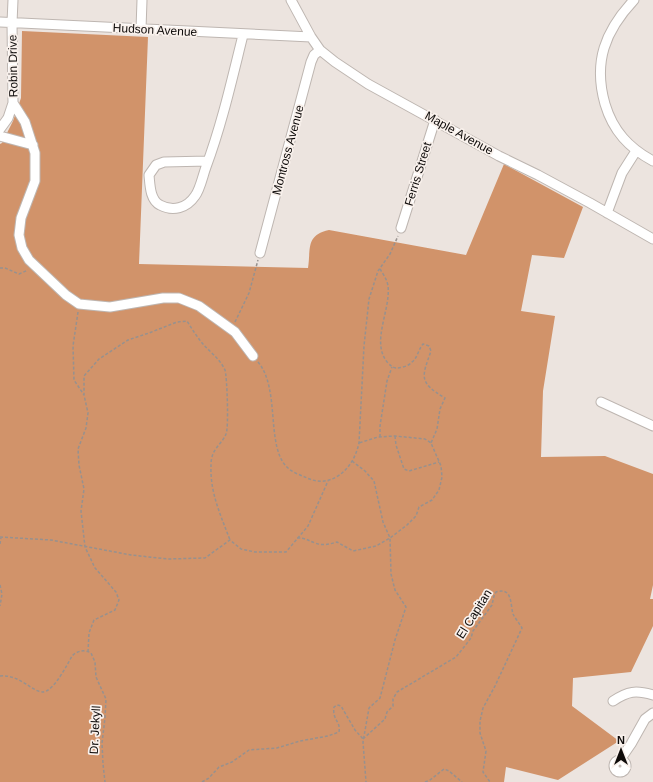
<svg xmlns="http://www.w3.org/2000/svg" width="653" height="782" viewBox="0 0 653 782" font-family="Helvetica,sans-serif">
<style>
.forest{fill:#d1936a}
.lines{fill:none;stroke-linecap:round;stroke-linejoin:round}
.minor-casing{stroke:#beb6b1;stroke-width:11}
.path{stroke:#97918e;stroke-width:1.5;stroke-dasharray:3 2;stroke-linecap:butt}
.minor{stroke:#fff;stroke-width:9}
.labels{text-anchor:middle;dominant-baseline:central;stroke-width:3.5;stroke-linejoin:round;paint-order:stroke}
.street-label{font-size:12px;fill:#0e0b0a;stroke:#f9f1ec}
</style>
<rect width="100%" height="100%" fill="#ece4df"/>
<!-- forest -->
<path class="forest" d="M22 31 148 37 139 264 308 268C311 250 305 235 329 230L466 255 504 164 583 207 564 258 532 255 521 311 555 316 543 391 541 457 605 456 653 474V585L650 599H653V626L631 672 573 678 572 706 619 741 558 780 506 767 504 782H0V144L2 143 13 121 21 98Z"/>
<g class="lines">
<!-- minor casing -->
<g class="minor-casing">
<path id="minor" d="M291 0 311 37 320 50 335 62 368 84 499 156 538 175 590 203 653 239
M634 0C605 31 593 62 605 104 613 131 629 148 653 161
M0 22 311 37
M141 29 142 0
M13 103 25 122 35 153V181L21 218 19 235 22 248 29 260 66 295 79 304 110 307 163 298H179L199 306 235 332 253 356
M0 129 8 118 13 103 12 23 13 0
M0 136 33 145
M208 161 164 162 156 165 149 175C150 185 150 200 160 205 173 212 187 208 195 196 200 190 203 175 206 167 222 124 232 79 243 35
M607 213 622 173 636 151
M401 228 435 120
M260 253 311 62 314 55 320 50
M601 402 653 426
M613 701C628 691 636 690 653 695
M614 766a6 6 0 1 1 12 0a6 6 0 1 1-12 0Z
M620 760 631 744 645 719 653 713"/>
</g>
<!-- path -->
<path class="path" d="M0 268H5L19 274 28 270
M380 269C383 274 387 279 388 286 391 310 370 343 388 363 391 366 392 367 396 368 401 368 409 366 412 362 418 357 418 350 423 344L429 346 431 351C422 377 418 382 445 398L440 409 437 429 431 443
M78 312 73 346 74 380 84 395
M235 322 249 293 258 260
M258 362C281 389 265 448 288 468 293 473 301 475 307 478 318 483 328 482 338 476 350 468 356 456 359 443L364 346 369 299 378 271 390 254 398 236
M395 436 396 445 404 469 409 471 439 462
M380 437V426L387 381 392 367
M352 461 365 471 374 481 383 522 390 538 391 574 395 590 406 607 395 640 380 698 369 708 363 742 366 782
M0 537 51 540 131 555 168 559 205 558 230 540 241 549 255 552H286L308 526 328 481
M297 538C306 538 307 540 315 543 323 546 330 544 337 542L353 551 376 546 390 538 407 525 416 516 419 507 432 500 439 490 442 477 441 466 431 443 425 439 395 436 378 437 359 443
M0 544 1 537
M0 585 2 594 0 606
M88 652 89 633 94 620 115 610 119 600 116 592 95 568 85 547 81 511 84 489 79 465 78 449 86 428 88 413 84 395V376L99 359 128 340 149 333 177 322 187 321C192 329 197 337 203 344 210 352 220 359 225 370 227 376 229 428 226 434 223 442 214 448 212 457 211 460 211 464 211 466 210 493 221 516 230 540
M0 676C10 675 18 679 26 684 31 687 37 692 43 692 54 691 67 665 72 656 77 651 84 649 91 653L95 662 96 677 106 699 105 718 102 743 103 764 105 782
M363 739 385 719 387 712 393 706V699L397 692 456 657 464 647 471 638 473 631 492 605 494 596 496 592C513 587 510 604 513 614 515 618 519 623 522 628L495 686 483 708 480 721V733L486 751 483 772 490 782
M202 782 209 778 219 767 232 762 249 750 277 748 300 741 328 736 339 732C341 721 332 720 334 707L337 705 341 706 355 730 363 739
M425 782 430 780 444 769 449 771 462 782"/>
<!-- minor -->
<use href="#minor" class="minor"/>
</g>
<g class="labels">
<!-- street labels -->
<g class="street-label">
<text transform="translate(155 30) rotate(3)">Hudson Avenue</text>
<text transform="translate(13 66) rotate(-91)">Robin Drive</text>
<text transform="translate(459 133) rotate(29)">Maple Avenue</text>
<text transform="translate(288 150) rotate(-75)">Montross Avenue</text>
<text transform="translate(418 174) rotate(-73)">Ferris Street</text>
<text transform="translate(474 614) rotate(-58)">El Capitan</text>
<text transform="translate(95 730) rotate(-87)">Dr. Jekyll</text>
</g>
</g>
<!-- north arrow -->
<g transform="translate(621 750)" stroke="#f9f1ec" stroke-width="3" paint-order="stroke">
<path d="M0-3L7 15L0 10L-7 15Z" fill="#0e0b0a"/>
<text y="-6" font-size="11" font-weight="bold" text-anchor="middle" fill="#0e0b0a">N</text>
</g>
</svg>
